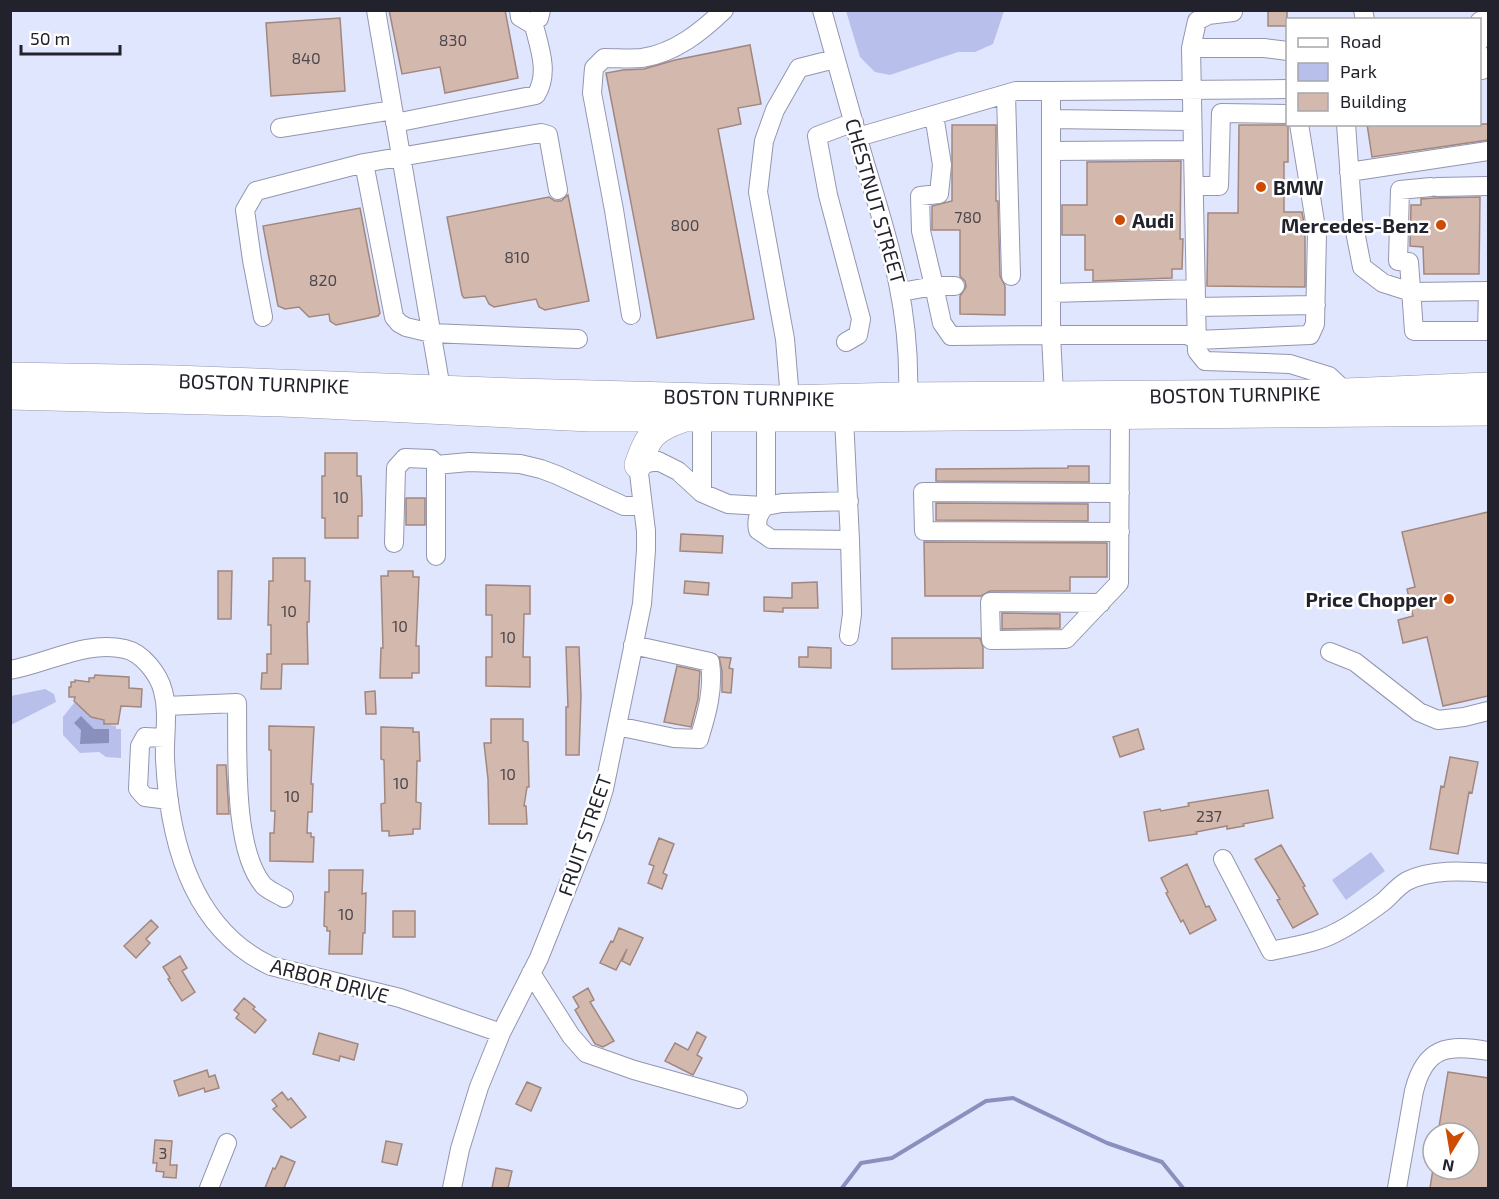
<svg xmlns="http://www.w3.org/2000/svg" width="1499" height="1199" viewBox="0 0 1499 1199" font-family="'Exo 2',sans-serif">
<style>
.green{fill:#b8bfeb}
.water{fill:#8990bd}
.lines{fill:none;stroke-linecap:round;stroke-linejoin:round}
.stream{stroke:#8990bd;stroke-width:4}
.building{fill:#d3b8ae;stroke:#a1877e;stroke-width:1.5}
.minor-casing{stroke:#9396ae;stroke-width:20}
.highway-casing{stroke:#9396ae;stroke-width:28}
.minor{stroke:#fff;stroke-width:18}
.highway{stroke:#fff;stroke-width:27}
.poi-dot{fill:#d04b02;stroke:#fff;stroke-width:2}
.labels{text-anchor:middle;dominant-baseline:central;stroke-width:5;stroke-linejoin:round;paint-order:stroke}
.number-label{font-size:16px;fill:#4e484c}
.poi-label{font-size:20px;font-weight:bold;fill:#21222b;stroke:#fff;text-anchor:start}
.street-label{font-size:20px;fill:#21222b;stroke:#fff}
</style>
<rect width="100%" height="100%" fill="#e1e6ff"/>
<!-- green -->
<path class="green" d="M1004 11 993 44 975 52H958L890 75 875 72 860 57 846 11Z
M45 689 54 694 56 702 11 725V696Z
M74 703 84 704 87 714 98 717V720H104V724L116 726V729H121V758L106 757 99 752 80 753 63 735V717Z
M1371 852 1385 871 1346 900 1332 880Z"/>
<!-- water -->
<path class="water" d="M81 716 94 729H109V743L80 744 81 730 74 723Z"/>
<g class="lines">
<!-- stream -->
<path class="stream" d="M842 1188 861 1163 892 1158 986 1101 1013 1098 1107 1143 1162 1162 1183 1188"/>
</g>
<!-- building -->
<path class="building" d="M389 10H505L518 78 445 93 440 67 402 74Z
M1268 10H1287V26H1268Z
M340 18 345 91 271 96 266 23Z
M750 45 761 104 738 108 741 124 718 129 754 319 657 338 606 73 623 70 644 69 675 60Z
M1367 124H1488V140L1372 157Z
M952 125H996V201H998L1000 276 1005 286V315L960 314V296L966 287 965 281 960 276V230H932V206L952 201Z
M1239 125H1288V162H1284V212H1302L1305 228V287L1207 286 1208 213H1238Z
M1181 161 1180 239H1183L1182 269H1172V278L1093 281V270H1085V235H1062V205H1087V162Z
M568 195 589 301 545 310 539 307 536 299 494 307 489 304 485 296 464 298 462 295 447 217 549 197 555 201H561Z
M1480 197 1479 274H1424L1423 247 1410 246 1411 205H1421V199L1434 198Z
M360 208 380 313 378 316 336 325 330 321 329 314 309 317 299 307 285 309 278 306 263 226Z
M325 453H357V476H361L362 502V516H358V538H325V518H322V476H325Z
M1068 466H1089V482L936 481V469L1068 468Z
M406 498H425V525H406Z
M936 503 1088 504V521L936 520Z
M1488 512V696L1443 706 1427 637 1403 643 1398 620 1413 616 1407 589 1415 587 1402 532Z
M681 534 723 536 722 553 680 551Z
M924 542 1107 543V577H1070V591H990L981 596H925Z
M273 558H305V581H310L309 622H307L308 664H282L281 689H261L262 673H267V654H271V625H268L269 581H273Z
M218 571H232L231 619H218Z
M388 571H413V577H419L416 646H419V673H412V678H380L381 648H383L381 576H388Z
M685 581 709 583 708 595 684 593Z
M817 582 818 608H783V612L764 611V597L792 598V583Z
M486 585 530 586V614H524L523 657H530V687L486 686V657H492V615H486Z
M1002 613 1060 614V628L1002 629Z
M892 638H980L983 647V668L892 669Z
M566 647H579L581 696 579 755H566V707H568Z
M808 647 831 648V668L799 667V657H808Z
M719 657 731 658 729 668 733 669 731 693 722 692V671Z
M677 666 700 671 698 699 691 727 664 722Z
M95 675 129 677V688L142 689 141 707 121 706 118 724H104V720L91 717 74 701 75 697H69V687H71V682H75V680L89 682V678H94Z
M375 691 376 714H366L365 692Z
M491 719H523V741L528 742 529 787H527L524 806H526L527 824H489L488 779 484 743H491Z
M269 726 314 727 311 784H313L312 812H308L307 833H311V837H314L313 862 270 861V833H274L275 811H271V750H269Z
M381 727 413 728V732H419L420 761H417L416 802 421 803 420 829H413V834L389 836V831H382L381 804 385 803 384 760 381 759Z
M1138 729 1144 749 1120 757 1113 737Z
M1450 757 1478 762 1472 793 1469 792 1458 854 1430 849 1441 786 1444 787Z
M217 765H226L229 814H217Z
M1268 790 1273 818 1243 824 1244 826 1227 829V826L1196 832 1197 834 1149 841 1144 812 1160 809 1161 811 1189 806 1188 803Z
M659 838 674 844 663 873 667 875 662 889 648 883 654 866 649 864Z
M1281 845 1305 886 1303 887 1318 914 1293 928 1277 900 1280 899 1255 859Z
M1187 864 1206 907 1209 906 1216 920 1190 934 1183 920 1181 922 1166 893 1168 892 1161 878Z
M329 870H363L362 894 366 893 365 933H363L362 954H329L330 931H327V927L324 926 325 892H329Z
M393 911H415V937H393Z
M151 920 158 927 146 939 150 943 136 958 124 946Z
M619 928 643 938 630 965 622 961 627 949 616 970 600 963 611 941 613 942Z
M180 956 187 968 182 971 195 992 182 1001 168 979 170 978 163 967Z
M588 988 594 1000 590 1002 614 1041 603 1047 595 1044 575 1010 579 1007 573 997Z
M244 998 255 1007 253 1009 266 1020 255 1033 236 1018 239 1014 234 1010Z
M697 1032 706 1037 697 1055 702 1058 693 1075 665 1061 675 1043 688 1050Z
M319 1033 358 1044 354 1060 340 1056 339 1061 313 1054Z
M207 1070 209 1077 215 1075 219 1088 205 1092 204 1088 179 1096 174 1081Z
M1448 1072 1488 1078V1188H1430L1433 1169H1469V1133H1438Z
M527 1082 541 1088 531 1111 516 1104Z
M282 1092 288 1100 291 1098 306 1117 291 1128 273 1109 277 1106 272 1100Z
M155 1140 172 1141 170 1165H177L176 1178 163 1177 164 1172 156 1171 157 1163H153Z
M386 1141 402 1144 397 1165 382 1162Z
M281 1156 295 1162 284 1188H265L273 1168 275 1169Z
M496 1168 512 1171 508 1188H492Z"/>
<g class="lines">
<!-- minor casing -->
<g class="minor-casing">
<path id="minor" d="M376 10 441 389
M519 10 520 17 530 23 539 18 541 10
M822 10C836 60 850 110 864 160 889 242 911 308 908 396
M1363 10 1365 20
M1480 21 1488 19
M1480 39 1488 37
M1191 48 1197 21 1208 15 1233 12
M1288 51 1264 48H1191L1197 351 1205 361 1290 364 1329 376 1346 392
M1480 54 1482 70
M1051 91 1288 89
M1006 94 1011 276
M1051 119 1192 121
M395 123 536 95C550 73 539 46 533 22
M1346 124 1353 221 1362 267 1383 283 1411 292 1488 291
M280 128 393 110
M858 137 1016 91H1051V335L951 336 942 323 934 286H955
M1051 151 1193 150
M364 163 541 133 548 135 558 190
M1349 172 1488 151
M1194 186H1219L1221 113 1288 114
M1431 187 1400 190 1398 261 1409 262 1414 331H1487L1488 291
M1437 187 1488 186
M901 292 934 286 921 231 920 196 939 194 942 165 934 115
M1051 293 1196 289
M1196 307 1316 305
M631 315 614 210 592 93 594 68 604 58C617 58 630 59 642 58 675 53 701 32 724 10
M263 317 252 260 245 210 256 191 364 163 394 317 399 323 406 327 431 333 578 339
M846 342 858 335 861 319 828 195 817 136 854 122
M1054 395 1051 335H1187L1197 340 1310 335 1315 324 1317 234 1299 124
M790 399 785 339 758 192 764 141 775 110 799 68 835 59
M702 418V493L728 504 766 506V418
M844 418 850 540 771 539 758 530C756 520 758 513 766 506L782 503 849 501
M1120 532 924 531 923 492 1120 493
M394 543 396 468 405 458 431 459 436 465
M436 556V465L469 462 520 464 541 469 557 475 624 506H642
M1101 603 990 602 991 640 1066 639 1119 583 1120 415
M849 636 852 614 850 540
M1330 652 1355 662 1419 712 1438 720 1464 717 1488 711
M10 670C49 663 86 640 125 649 143 653 159 675 163 691 169 713 164 737 165 759 169 841 192 929 271 966L400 998 501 1033
M166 706 237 703C238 751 232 849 264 886 270 891 277 894 284 898
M617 726 674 738 699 739C707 713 714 689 710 662L633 645
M165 738 145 737 140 746 138 789 145 797 169 800
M1223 859 1271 951C1293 946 1317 943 1337 932 1353 924 1368 913 1383 902 1391 895 1398 886 1407 881 1431 869 1463 871 1488 873
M531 973 571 1036 586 1053 634 1070 738 1099
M209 1188 227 1143
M452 1188 460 1149 479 1087 501 1033 539 958 595 818 604 789 642 604 646 550V531L638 465 658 461 678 471 702 493
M1397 1188 1414 1091C1425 1047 1447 1044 1488 1051"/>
</g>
<!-- highway casing -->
<g class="highway-casing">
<path id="highway" d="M10 376 175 379 517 392 785 399 900 396 1322 393 1488 386
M10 396 283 403 590 418H844L1488 412
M638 465C648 436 653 429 682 419"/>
</g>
<!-- minor -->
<use href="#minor" class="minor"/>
<!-- highway -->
<use href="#highway" class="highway"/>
</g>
<!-- markers -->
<g class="poi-dot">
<circle cx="1261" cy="187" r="6"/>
<circle cx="1120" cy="220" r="6"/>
<circle cx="1441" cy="225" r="6"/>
<circle cx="1449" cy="599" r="6"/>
</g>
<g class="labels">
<!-- number labels -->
<g class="number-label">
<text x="453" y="39">830</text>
<text x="306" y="57">840</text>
<text x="968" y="216">780</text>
<text x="685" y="224">800</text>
<text x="517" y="256">810</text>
<text x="323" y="279">820</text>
<text x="341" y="496">10</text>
<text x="289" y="610">10</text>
<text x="400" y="625">10</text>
<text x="508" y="636">10</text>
<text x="508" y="773">10</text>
<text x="401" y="782">10</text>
<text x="292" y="795">10</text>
<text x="1209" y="815">237</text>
<text x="346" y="913">10</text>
<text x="163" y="1152">3</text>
</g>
<!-- poi labels -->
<g class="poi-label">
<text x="1273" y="187">BMW</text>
<text x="1132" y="220">Audi</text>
<text x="1429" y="225" text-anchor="end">Mercedes-Benz</text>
<text x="1437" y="599" text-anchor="end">Price Chopper</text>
</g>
<!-- street labels -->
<g class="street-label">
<text transform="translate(876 201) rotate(74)">CHESTNUT STREET</text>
<text transform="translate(264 383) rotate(2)">BOSTON TURNPIKE</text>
<text transform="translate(1235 394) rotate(-1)">BOSTON TURNPIKE</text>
<text transform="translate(749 397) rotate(1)">BOSTON TURNPIKE</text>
<text transform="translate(584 835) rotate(-71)">FRUIT STREET</text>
<text transform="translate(330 980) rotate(15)">ARBOR DRIVE</text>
</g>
</g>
<!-- border -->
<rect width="1499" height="1199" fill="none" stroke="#21222b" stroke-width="24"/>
<!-- legend -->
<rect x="1286" y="18" width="195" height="108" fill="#ffffff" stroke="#a6a7aa" stroke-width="1.5"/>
<rect x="1298" y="38" width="30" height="9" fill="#ffffff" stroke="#a6a7aa" stroke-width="1.5"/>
<text x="1340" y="48" font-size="18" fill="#21222b">Road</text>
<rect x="1298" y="63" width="30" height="18" fill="#b8bfeb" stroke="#a6a7aa" stroke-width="1.5"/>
<text x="1340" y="78" font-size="18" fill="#21222b">Park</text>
<rect x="1298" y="93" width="30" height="18" fill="#d3b8ae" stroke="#a6a7aa" stroke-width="1.5"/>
<text x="1340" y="108" font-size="18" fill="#21222b">Building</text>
<!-- north arrow -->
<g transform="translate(1451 1151) rotate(191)"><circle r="28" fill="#ffffff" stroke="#a6a7aa" stroke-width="1.5"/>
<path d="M0-4.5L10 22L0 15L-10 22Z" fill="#d04b02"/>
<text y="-9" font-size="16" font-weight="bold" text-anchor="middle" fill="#21222b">N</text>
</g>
<!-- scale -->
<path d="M21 45v9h99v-9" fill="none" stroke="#21222b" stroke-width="3"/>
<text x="30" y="45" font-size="18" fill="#21222b" stroke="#ffffff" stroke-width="4.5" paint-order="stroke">50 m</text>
</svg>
